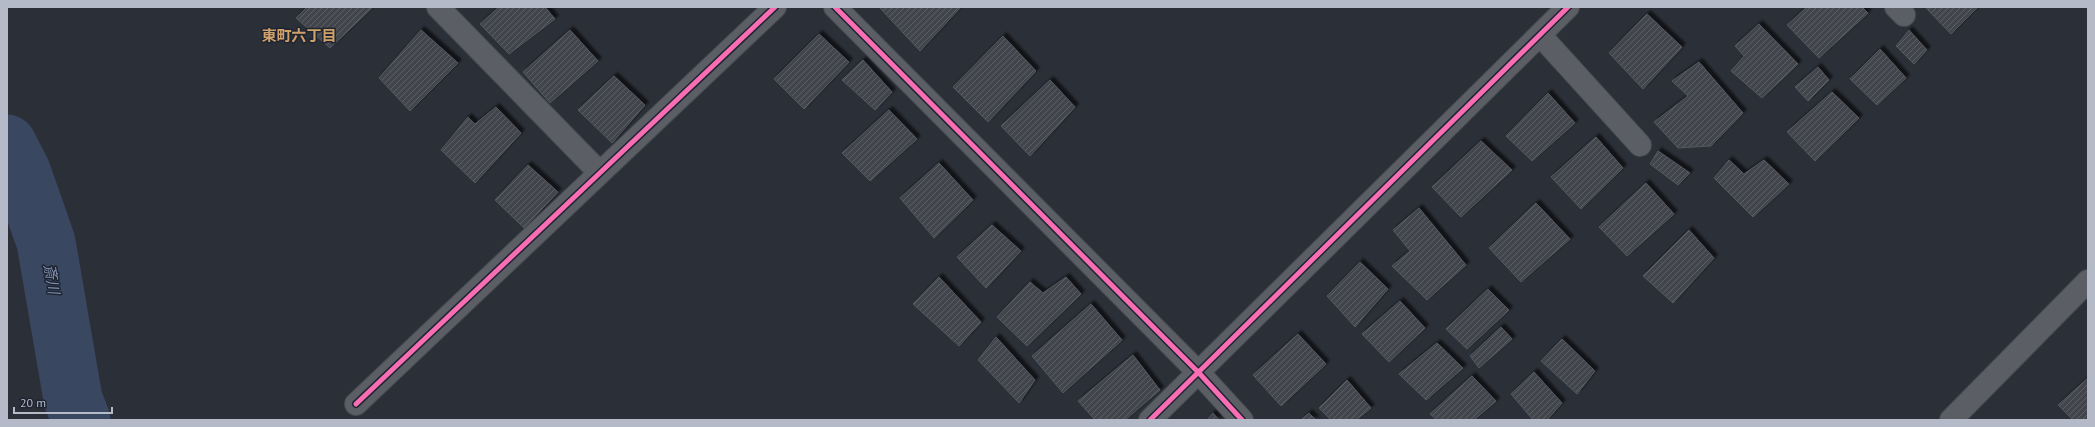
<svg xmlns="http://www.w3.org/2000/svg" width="2095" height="427" viewBox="0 0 2095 427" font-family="'PT Sans','Noto Sans JP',sans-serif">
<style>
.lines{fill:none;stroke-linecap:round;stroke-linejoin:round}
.river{stroke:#3a4761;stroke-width:59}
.building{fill:url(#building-hatch);stroke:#53575f;filter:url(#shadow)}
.minor-casing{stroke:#464a50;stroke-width:24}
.minor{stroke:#5b5e65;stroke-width:22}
.cycleway-casing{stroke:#1e2432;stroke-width:8}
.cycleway{stroke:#f96db3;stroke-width:5}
.labels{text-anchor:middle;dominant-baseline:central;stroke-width:3;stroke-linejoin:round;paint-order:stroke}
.neighbourhood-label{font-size:15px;font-weight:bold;fill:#cfa169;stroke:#1e2432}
.water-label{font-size:15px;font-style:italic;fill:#7e8eae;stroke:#1e2432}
</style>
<defs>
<pattern id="building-hatch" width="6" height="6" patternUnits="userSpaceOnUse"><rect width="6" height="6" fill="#42454c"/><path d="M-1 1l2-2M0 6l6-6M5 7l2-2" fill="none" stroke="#5b5e64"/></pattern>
<filter id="shadow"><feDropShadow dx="3.5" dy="-3.5" stdDeviation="1" flood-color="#0009"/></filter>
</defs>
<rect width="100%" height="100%" fill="#2b2f37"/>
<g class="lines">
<!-- river -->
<path class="river" d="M7 144 21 171 46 242 73 399 81 420"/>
</g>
<!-- building -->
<path class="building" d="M307 7H373L330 48 296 18Z
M499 7H545L555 19 509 54 480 24Z
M879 7H961L920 51Z
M1807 7H1862L1868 13 1819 58 1787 25Z
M1925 7H1978L1951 34Z
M1647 14 1682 47 1643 89 1609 53Z
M1759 24 1798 64 1762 98 1731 71 1744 56 1735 46Z
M421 30 458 63 410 111 379 78Z
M570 30 598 61 550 103 523 72Z
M1909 30 1927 50 1914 64 1896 46Z
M819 34 849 62 804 109 774 79Z
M1003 36 1036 71 988 122 953 87Z
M1880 49 1906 78 1877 105 1850 79Z
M863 60 892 92 875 110 842 80Z
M1699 62 1743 113 1711 146 1678 148 1654 122 1688 96 1672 81Z
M1818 67 1829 80 1808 101 1795 87Z
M614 76 645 105 612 143 578 110Z
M1050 80 1075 107 1030 156 1001 126Z
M1832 92 1859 118 1815 161 1787 132Z
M1548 93 1575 123 1532 161 1506 136Z
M496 107 521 133 475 183 441 150 468 117 475 124Z
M889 110 917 139 870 181 842 153Z
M1596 137 1623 168 1581 209 1551 177Z
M1481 141 1512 170 1461 217 1432 187Z
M1658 151 1690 173 1678 185 1650 164Z
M1729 160 1744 174 1764 160 1789 184 1753 217 1714 178Z
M939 163 973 200 934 238 900 198Z
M528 165 558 192 524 228 495 200Z
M1646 183 1674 214 1627 256 1599 227Z
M1536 203 1570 239 1521 282 1489 248Z
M1419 208 1466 265 1427 300 1392 266 1410 251 1393 230Z
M992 225 1021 251 986 288 957 257Z
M1689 230 1714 258 1673 303 1643 276Z
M1360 262 1388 289 1355 327 1327 296Z
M939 277 981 322 959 346 913 304Z
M1066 277 1081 294 1027 346 997 317 1030 282 1043 293Z
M1488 289 1509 310 1467 349 1446 329Z
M1400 301 1425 328 1389 362 1362 334Z
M1091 304 1122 340 1063 393 1032 356Z
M1501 327 1512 339 1479 368 1470 356Z
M1298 334 1326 364 1281 406 1253 375Z
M996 337 1035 380 1019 403 978 360Z
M1562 339 1595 371 1577 394 1541 361Z
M1437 343 1463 368 1426 400 1399 374Z
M1133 355 1160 390 1125 420H1095L1078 401Z
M1534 372 1562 403 1547 420H1533L1511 394Z
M1472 376 1496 401 1474 420H1437L1430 414Z
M2088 378V420H2073L2058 405Z
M1347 380 1371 408 1356 420H1331L1319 408Z
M1213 413 1219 420H1207Z
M1309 413 1316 420H1301Z"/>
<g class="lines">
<!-- minor casing -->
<g class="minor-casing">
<path id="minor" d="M438 7 600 173
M835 7 1199 373 1242 420
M1896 7 1904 15
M1540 35 1640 145
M356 404 775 7
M1150 420 1568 7
M1951 420 2088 281"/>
</g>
<!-- minor -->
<use href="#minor" class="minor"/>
<!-- cycleway casing -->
<g class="cycleway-casing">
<path id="cycleway" d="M835 7 1199 373 1242 420
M356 404 775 7
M1150 420 1568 7"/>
</g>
<!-- cycleway -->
<use href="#cycleway" class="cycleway"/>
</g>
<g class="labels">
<!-- neighbourhood labels -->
<g class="neighbourhood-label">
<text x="299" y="35">東町六丁目</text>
</g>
<!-- water labels -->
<g class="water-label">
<text transform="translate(52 279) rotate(80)">斎川</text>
</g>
</g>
<!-- border -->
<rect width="2095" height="427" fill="none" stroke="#b5bac8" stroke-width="16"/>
<!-- scale -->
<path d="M14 407v6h98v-6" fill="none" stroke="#b5bac8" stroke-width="2"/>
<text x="20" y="407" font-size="12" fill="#b5bac8" stroke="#1e2432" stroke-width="3" paint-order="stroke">20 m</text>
</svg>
